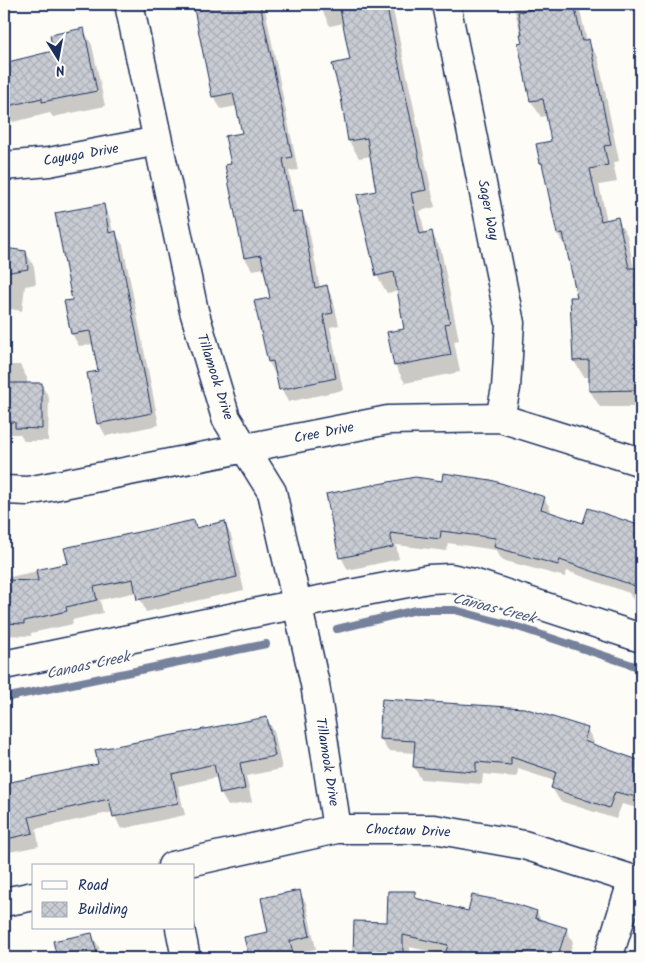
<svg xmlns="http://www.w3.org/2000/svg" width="645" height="962" viewBox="0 0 645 962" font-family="Kalam,sans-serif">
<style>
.shadow{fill:#0003}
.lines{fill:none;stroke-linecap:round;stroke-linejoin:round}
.stream{stroke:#76819c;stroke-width:8}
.building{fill:url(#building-cross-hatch);stroke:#1b2f5e}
.minor-casing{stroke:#1b2f5e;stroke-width:31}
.minor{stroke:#fdfcf7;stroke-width:28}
.labels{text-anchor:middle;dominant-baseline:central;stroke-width:4;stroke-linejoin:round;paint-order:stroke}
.street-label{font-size:14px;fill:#1b2f5e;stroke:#fdfcf7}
.water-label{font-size:15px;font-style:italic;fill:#49587d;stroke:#fdfcf7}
</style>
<defs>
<pattern id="building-cross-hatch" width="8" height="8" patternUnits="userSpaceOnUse" patternTransform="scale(1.25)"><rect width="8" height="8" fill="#c9ccd3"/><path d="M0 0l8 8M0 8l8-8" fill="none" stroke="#acb0b8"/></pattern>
</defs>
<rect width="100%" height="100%" fill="#fdfcf7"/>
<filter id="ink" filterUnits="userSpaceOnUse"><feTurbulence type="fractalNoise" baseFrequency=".02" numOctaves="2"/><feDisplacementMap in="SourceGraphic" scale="10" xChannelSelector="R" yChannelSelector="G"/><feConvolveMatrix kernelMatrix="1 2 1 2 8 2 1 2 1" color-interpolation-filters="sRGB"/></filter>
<g filter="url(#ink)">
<!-- shadow -->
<path class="shadow" d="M193 4H264L298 170 289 171 297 213 301 212 308 225 320 288 326 286 333 299 339 325 330 327 343 390 288 402 269 362 256 302 272 299 265 268 252 270 245 258 227 166 232 165 243 134 237 106 221 109 213 96Z
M319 4 392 5 435 207 420 211 425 234 431 232 441 250 459 340 454 341 460 372 405 383 395 365 406 330 399 291 387 293 377 276 358 196 378 192 371 156 359 158 349 141 342 97 352 61 344 23 330 26Z
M511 4H618L580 11 587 41 598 57 619 161 613 163 617 182 599 185 607 221 617 219 627 235 634 269 641 279V407H600L590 391V377H584L574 361 579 298 567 250 558 234 545 169 541 163 552 142 547 116 541 117 531 101 523 43 515 11Z
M83 29 92 45 105 106 53 117 50 113 13 122 4 106V49L8 63 55 52Z
M103 206 110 218 113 233H115L123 245 159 425 106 436 99 424V372L94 344 79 346 72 334 66 302 73 301Z
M4 249 26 252 34 267 36 284 25 286 22 311 4 308Z
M4 365H20L27 378V385H41L49 397 48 441H24L20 434H4Z
M328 495 544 498 551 510 550 513 584 525 589 510 641 528V603L634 601 629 593 567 571 565 577 502 560 496 550 448 543 446 551 396 545 399 559 348 570 341 557Z
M194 522 197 528 224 522 231 535 244 590 146 612 137 592 100 600 103 613 72 620 73 624 31 633V636L4 635V566L5 578 70 564Z
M267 719 274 731 282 769 246 776 252 802 228 806 221 794 218 777 178 786 185 815 121 829 113 812 36 829 39 846 4 853V785L74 771Z
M587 729 594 742 593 745 641 762V809L622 804 616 819 560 801 552 788 555 781 518 769 517 777 483 774 482 784 421 779 414 767 415 753 388 751 380 738Z
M299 891 306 903 316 949 305 951 306 958H249L245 938 270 933Z
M414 892 419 901 469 913 537 912 542 922 566 929 573 942 568 958H448L446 955 410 947V958H355L354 957 388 923Z
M91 934 99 947 101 958H58L54 942Z"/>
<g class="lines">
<!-- stream -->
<path class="stream" d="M337 629 416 610H455L521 628 641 668
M4 698 266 644"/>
</g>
<!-- building -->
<path class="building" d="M193 4H260L292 157 283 159 293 213 302 211 315 288 327 285 333 313 323 315 336 378 279 390 273 361 268 362 254 301 270 298 261 255 244 258 225 165 231 164 225 136 242 133 233 93 212 97Z
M339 4H386L426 190 411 193 420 234 432 231 450 323 445 324 451 355 394 366 387 332 404 329 394 272 376 276 357 195 376 191 367 138 348 141 341 97 332 64 350 60Z
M555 4H574L582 41 589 39 611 145 604 146 608 165 590 169 601 221 618 217 629 268H637L639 339H641V390L589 391V360L573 361 570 297H577L563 233 557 234 542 163H540L536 144 551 141 543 99 530 101 518 43 522 42 520 34H522L518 12Z
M84 28 97 91 42 102V98L4 107V63L53 51 50 35Z
M104 204 109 233 116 231 152 413 97 424 87 373 98 371 90 331 71 334 64 301 72 300 55 213Z
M4 248 26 251 28 269 4 273Z
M4 383H42V429L15 428V422H4Z
M443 473 491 480 545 497 541 509 583 523 588 508 641 526V588L560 560 558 565 494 547 496 538 441 531 440 539 390 533 393 547 339 558 326 494 415 477 442 481Z
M194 520 196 528 225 521 237 577 137 600 133 579 94 587 97 600 66 607 67 611 24 621V624L4 623V580L38 581 36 570 68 563 64 548Z
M382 699 524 708 588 728 584 741 641 761V798L615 792 609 808 551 788 556 772 511 757V765L476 762V772L413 767 415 741 379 739Z
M267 717 275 756 240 763 245 789 220 794 214 764 172 774 178 803 113 817 109 799 29 817 33 833 7 839 4 808 10 806 6 783 98 764 95 750Z
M300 890 310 936 290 941 293 953 270 958H249L244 937 268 932 261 898Z
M388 891H415V898L468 911 472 895 513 903 537 911 535 918 567 928 557 958H457L445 955 448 945 403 935V958L353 957 354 921 387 922Z
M92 933 98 958H57L53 941Z"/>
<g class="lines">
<!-- minor casing -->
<g class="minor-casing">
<path id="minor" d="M129 4 194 311 226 418 272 492 315 684 337 829
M446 4 510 323 506 388 500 418
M4 166 49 162 158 141
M4 490 28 491 388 420 500 418 641 462
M4 665 268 610 428 579 450 578 473 583 641 638
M172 866 337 829H434L524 845 641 882
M4 902 34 896
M180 928 186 958
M608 958 633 879"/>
</g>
<!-- minor -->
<use href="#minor" class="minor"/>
</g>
</g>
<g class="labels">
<!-- street labels -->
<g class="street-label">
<text transform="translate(81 155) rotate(-10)">Cayuga Drive</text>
<text transform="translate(488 210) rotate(79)">Sager Way</text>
<text transform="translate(215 377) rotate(72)">Tillamook Drive</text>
<text transform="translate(324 433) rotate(-11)">Cree Drive</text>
<text transform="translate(327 762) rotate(81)">Tillamook Drive</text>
<text transform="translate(408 831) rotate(2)">Choctaw Drive</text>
</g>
<!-- water labels -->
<g class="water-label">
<text transform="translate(494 609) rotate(14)">Canoas Creek</text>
<text transform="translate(88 666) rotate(-12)">Canoas Creek</text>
</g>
</g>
<!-- margin -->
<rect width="645" height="962" fill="none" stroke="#fdfcf7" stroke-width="20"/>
<rect x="10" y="10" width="625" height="942" fill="none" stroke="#1b2f5e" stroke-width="2" filter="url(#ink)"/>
<!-- legend -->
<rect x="32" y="864" width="162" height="65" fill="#fdfcf7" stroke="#a3aaba"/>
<rect x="42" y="881" width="25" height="8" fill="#fdfcf7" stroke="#a3aaba"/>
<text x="78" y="890" font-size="15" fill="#1b2f5e">Road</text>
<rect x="42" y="902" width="25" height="15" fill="url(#building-cross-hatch)" stroke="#a3aaba"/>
<text x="78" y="914" font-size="15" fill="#1b2f5e">Building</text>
<!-- north arrow -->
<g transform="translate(58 58) rotate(169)" stroke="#fdfcf7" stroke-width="4" paint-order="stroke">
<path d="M0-4L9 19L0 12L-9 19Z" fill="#1b2f5e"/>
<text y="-8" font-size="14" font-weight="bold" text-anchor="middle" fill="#1b2f5e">N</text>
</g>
</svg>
